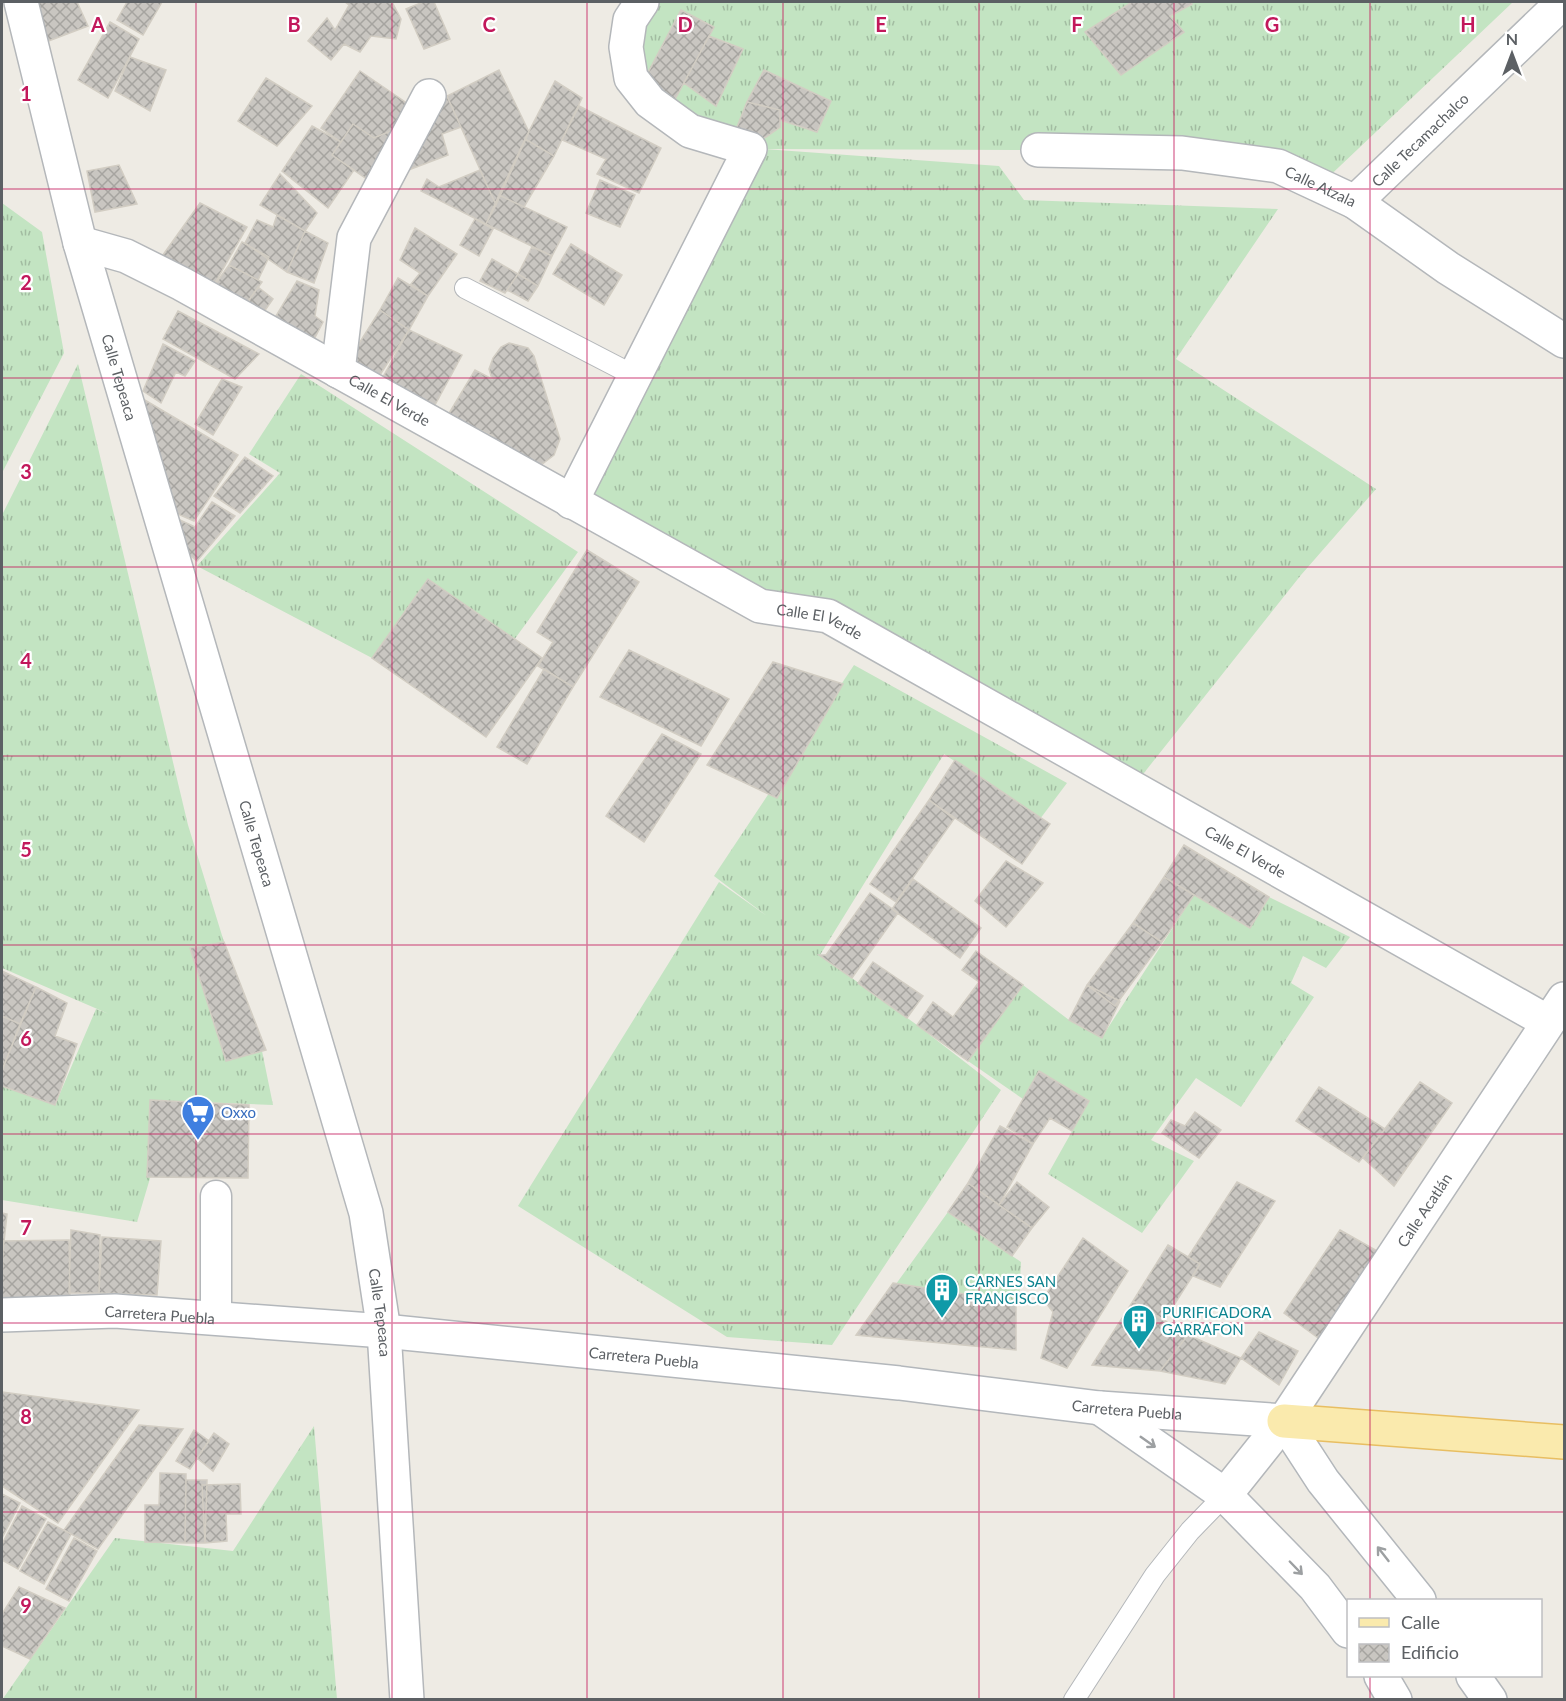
<svg xmlns="http://www.w3.org/2000/svg" width="1566" height="1701" viewBox="0 0 1566 1701" font-family="Lato,sans-serif">
<style>
.grass{fill:url(#grass-tufts)}
.building{fill:url(#building-cross-hatch);stroke:#d2cdc3;stroke-width:1.5}
.lines{fill:none;stroke-linecap:round;stroke-linejoin:round}
.service-casing{stroke:#b4b7ba;stroke-width:22}
.pedestrian-casing{stroke:#b4b7ba;stroke-width:33}
.minor-casing{stroke:#b4b7ba;stroke-width:36}
.secondary-casing{stroke:#b3b7bb;stroke-width:36}
.primary-casing{stroke:#e8be62;stroke-width:36}
.service{stroke:#fff;stroke-width:20}
.pedestrian{stroke:#fff;stroke-width:30}
.minor{stroke:#fff;stroke-width:33}
.secondary{stroke:#fff;stroke-width:33}
.primary{stroke:#faeaad;stroke-width:33}
.oneway{stroke:#9da0a2}
.grid{fill:none;stroke:#c2185b;stroke-width:1.5;stroke-opacity:0.55}
.labels{text-anchor:middle;dominant-baseline:central;stroke-width:4.5;stroke-linejoin:round;paint-order:stroke}
.street-label{font-size:15px;fill:#5c6064;stroke:#fff}
.shop-label{font-size:15px;fill:#366cbe;stroke:#fff;text-anchor:start}
.culture-label{font-size:15px;fill:#0d838f;stroke:#fff;text-anchor:start}
.grid-label{font-size:20px;text-anchor:middle;font-weight:bold;fill:#c2185b;stroke:#fff;stroke-width:4.5;stroke-linejoin:round;paint-order:stroke}
</style>
<defs>
<pattern id="grass-tufts" width="24" height="20" patternUnits="userSpaceOnUse" patternTransform="scale(1.5)"><rect width="24" height="20" fill="#c3e4c2"/><path d="M3 7l-1-3M5 7V3M7 7l1-3M15 17l-1-3M17 17v-4M19 17l1-3" fill="none" stroke="#a2bca1"/></pattern>
<pattern id="building-cross-hatch" width="8" height="8" patternUnits="userSpaceOnUse" patternTransform="scale(1.5)"><rect width="8" height="8" fill="#c9c6c1"/><path d="M0 0l8 8M0 8l8-8" fill="none" stroke="#a6a4a0"/></pattern>
</defs>
<rect width="100%" height="100%" fill="#eeebe4"/>
<!-- grass -->
<path class="grass" d="M642 2H1513L1320 185 1038 150 764 149 999 166 1024 200 1278 209 1176 359 1376 489 1301 575 1132 788 828 616 773 608 571 502 750 149 631 78Z
M2 203 42 232 64 353 2 473Z
M78 364 188 825 224 942 190 948 226 1060 262 1051 273 1105 173 1101 137 1222 2 1200V1086L55 1105 96 1009 109 1014 2 968V515Z
M301 374 578 552 514 640 428 579 372 658 197 566 280 473 249 454Z
M854 665 1067 783 1040 819 944 754 820 955 917 1025 1001 1090 832 1345 727 1337 518 1206 719 882 767 916 714 876Z
M1194 895 1250 928 1269 897 1350 937 1326 968 1303 956 1291 983 1314 997 1241 1107 1196 1078 1151 1140 1194 1161 1142 1233 1048 1174 1089 1101 1039 1072 1023 1099 968 1061 1023 985 1069 1020 1102 1037Z
M948 1212 1021 1262 1019 1301 896 1284Z
M314 1426 337 1699 2 1700 115 1538 233 1551Z"/>
<!-- building -->
<path class="building" d="M36 2H77L88 26 46 42Z
M127 2H162L143 35 117 20Z
M345 2H392L401 19 396 39 371 36 360 52 344 44 331 60 308 41 327 18 335 30 349 5Z
M423 2H434L450 39 424 49 406 9Z
M1132 2H1190L1192 4 1170 16 1184 32 1121 75 1085 32Z
M681 10 714 27 667 114 643 82Z
M110 22 139 39 108 98 78 80Z
M709 36 743 49 716 106 684 83Z
M130 57 166 70 150 111 115 91Z
M499 70 529 132 496 205 447 96Z
M764 70 831 101 817 132 780 120V110L747 102Z
M360 71 411 106 400 127 374 138 353 124 341 142 321 128Z
M266 78 312 106 277 146 238 121Z
M555 81 582 98 554 156 525 139Z
M447 96 461 127 442 134 448 155 398 174Z
M747 102 780 110V127L766 137 751 143 733 137Z
M579 106 661 148 639 193 597 174 606 159 562 140Z
M353 124 374 138 400 127 371 182 332 155Z
M312 126 341 142 332 155 354 170 328 208 282 171Z
M525 139 554 156 524 207 499 195Z
M119 165 137 204 95 212 87 171Z
M480 170 496 205 486 224 421 191 427 179 439 187Z
M280 174 317 213 305 231 260 205Z
M600 180 635 195 620 227 586 213Z
M499 195 567 227 552 256 486 224Z
M200 203 247 227 211 290 160 259Z
M277 215 305 231 287 272 245 243 257 220 273 227Z
M475 219 493 229 479 256 460 245Z
M415 228 457 254 428 296 411 284 420 273 400 260Z
M305 231 328 243 314 283 287 272Z
M242 242 269 257 258 280 229 265Z
M571 244 622 275 604 305 553 274Z
M532 247 552 256 538 286 518 274Z
M492 259 518 274 505 293 480 281Z
M229 265 262 282 242 310 211 290Z
M518 274 538 286 528 301 507 290Z
M398 278 428 296 409 330 380 310Z
M297 281 319 290 315 316 323 322 307 353 267 331Z
M258 287 273 299 257 322 242 310Z
M380 310 409 330 378 378 348 361Z
M178 311 259 354 235 379 163 339Z
M409 330 462 355 429 416 378 386Z
M509 343 528 348 534 356 560 439 554 455 541 465 483 452 493 436 448 415 475 370 492 379 489 369 493 358 501 347Z
M163 344 195 361 185 376 176 372 161 403 143 391Z
M222 379 242 387 213 435 195 424Z
M143 399 238 455 194 521 173 512Z
M245 457 273 476 240 513 214 496Z
M212 502 235 516 197 561 185 551 178 519 195 527Z
M587 550 639 582 573 687 538 666 553 642 537 632Z
M428 579 542 658 486 737 372 658Z
M629 650 729 699 701 746 600 697Z
M773 662 843 684 777 798 707 765Z
M544 669 573 687 527 764 497 747Z
M662 734 701 754 644 842 606 816Z
M955 760 1050 824 1022 864 929 800Z
M929 800 954 819 896 902 870 884Z
M1184 845 1269 897 1250 928 1164 877Z
M1006 861 1043 883 1006 927 975 901Z
M1164 877 1194 895 1162 942 1133 923Z
M913 879 981 928 960 958 892 909Z
M870 893 898 913 852 978 819 955H826Z
M1133 923 1162 942 1115 1006 1087 985Z
M224 942 266 1050 226 1061 190 948Z
M976 951 1023 985 968 1061 917 1025 933 1002 953 1017 979 982 962 970Z
M873 962 923 996 907 1018 858 983Z
M2 971 36 987 20 1024 2 1016Z
M1087 985 1120 1001 1102 1038 1069 1020Z
M36 987 67 1003 55 1036 77 1044 55 1105 2 1086V1070Z
M2 1016 20 1024 2 1071Z
M1039 1071 1089 1101 1072 1131 1050 1118 1033 1144 1007 1127Z
M1420 1082 1452 1103 1394 1186 1363 1158Z
M1319 1087 1385 1129 1359 1162 1296 1121Z
M150 1100 249 1105 248 1178 147 1177Z
M1195 1112 1221 1130 1199 1158 1162 1133 1171 1120 1185 1126Z
M1000 1126 1033 1144 999 1205 968 1183Z
M1017 1182 1049 1207 1032 1228 999 1205Z
M1237 1182 1275 1201 1220 1287 1193 1276 1200 1264 1188 1257Z
M968 1183 1032 1228 1012 1256 948 1212Z
M2 1213 7 1214 3 1251H2Z
M71 1230 100 1235 99 1293H69Z
M1340 1230 1379 1252 1325 1343 1284 1313Z
M102 1237 161 1241 157 1295 99 1293Z
M1083 1238 1128 1271 1067 1368 1041 1358 1053 1312 1043 1299Z
M69 1240 70 1297 2 1298 3 1241Z
M1168 1245 1200 1264 1164 1321 1133 1301Z
M893 1283 1016 1302V1350L856 1335Z
M1133 1301 1188 1335 1160 1371 1092 1365Z
M1259 1332 1298 1351 1279 1385 1241 1358Z
M1188 1335 1241 1358 1225 1384 1160 1371Z
M2 1392 139 1410 58 1523 2 1486Z
M139 1425 183 1429 98 1549 64 1530Z
M194 1430 209 1441 190 1469 176 1461Z
M214 1433 229 1444 213 1471 197 1458Z
M160 1473 186 1474 185 1543 145 1542V1505H159Z
M186 1480H207L205 1543H185Z
M240 1484 241 1514H226L227 1541 205 1543 202 1485Z
M2 1494 20 1503 2 1538Z
M22 1506 46 1519 18 1569 2 1560V1544Z
M48 1522 71 1534 44 1584 20 1571Z
M74 1538 97 1551 69 1601 46 1589Z
M19 1587 65 1608 30 1659 2 1646V1614Z"/>
<g class="lines">
<!-- service casing -->
<g class="service-casing">
<path id="service" d="M465 288 635 376
M1074 1700 1155 1575 1190 1531 1225 1495"/>
</g>
<!-- pedestrian casing -->
<g class="pedestrian-casing">
<path id="pedestrian" d="M216 1196V1319"/>
</g>
<!-- minor casing -->
<g class="minor-casing">
<g id="minor">
<path id="s1" d="M21 2 80 243 366 1213 384 1331 407 1700"/>
<path id="s2" d="M1038 150 1182 153 1278 166 1355 202 1448 268 1564 341"/>
<path id="s3" d="M1355 202 1563 2"/>
<path id="s4" d="M80 243 126 256 182 284 760 606 828 616 1548 1022"/>
<path d="M338 371 354 238 429 96"/>
<path d="M571 502 750 149 690 131 650 102 631 78 626 47 630 20 642 2"/>
<path id="s5" d="M1225 1495 1284 1421 1564 999"/>
</g>
</g>
<!-- secondary casing -->
<g class="secondary-casing">
<g id="secondary">
<path id="s6" d="M2 1315 115 1311 384 1331 899 1383 1100 1408 1284 1421 1323 1481 1419 1600"/>
<path d="M1100 1408 1225 1495 1315 1587 1348 1631"/>
<path d="M1381 1676 1395 1700"/>
<path d="M1473 1676 1490 1700"/>
</g>
</g>
<!-- primary casing -->
<g class="primary-casing">
<path id="primary" d="M1284 1421 1564 1442"/>
</g>
<!-- service -->
<use href="#service" class="service"/>
<!-- pedestrian -->
<use href="#pedestrian" class="pedestrian"/>
<!-- minor -->
<use href="#minor" class="minor"/>
<!-- secondary -->
<use href="#secondary" class="secondary"/>
<!-- primary -->
<use href="#primary" class="primary"/>
</g>
<!-- one-way arrows -->
<defs><path id="oneway-shaft" d="M-6 0H5M1.5-3L5.5 0L1.5 3" fill="none" stroke-width="1.6" stroke-linecap="round" stroke-linejoin="round" transform="scale(1.5)"/></defs>
<g class="oneway">
<use href="#oneway-shaft" transform="translate(1148 1442) rotate(35)"/>
<use href="#oneway-shaft" transform="translate(1383 1554) rotate(-128)"/>
<use href="#oneway-shaft" transform="translate(1296 1568) rotate(46)"/>
</g>
<!-- grid -->
<path class="grid" d="M196 2V1700M392 2V1700M587 2V1700M783 2V1700M979 2V1700M1174 2V1700M1370 2V1600M2 189H1564M2 378H1564M2 567H1564M2 756H1564M2 945H1564M2 1134H1564M2 1323H1564M2 1512H1564M1370 1676V1700"/>
<!-- icons -->
<defs>
<g id="supermarket-pin" transform="scale(1.725)"><path d="M0 17L-7.5 6A9.5 9.5 0 1 1 7.5 6Z" fill="#3f7fe0" stroke="#fff"/><path d="M-6-5.5h2.5l.6 2H6L4.5 2H-2.5L-4.4-4H-6ZM-1.5 3.2a1.3 1.3 0 1 0 .1 0ZM3 3.2a1.3 1.3 0 1 0 .1 0Z" fill="#fff"/></g>
<g id="building-pin" transform="scale(1.725)"><path d="M0 17L-7.5 6A9.5 9.5 0 1 1 7.5 6Z" fill="#0f9aa8" stroke="#fff"/><path d="M-4-6H4V6H1V3H-1V6H-4ZM-2.5-4.3h1.7v1.8h-1.7ZM.8-4.3h1.7v1.8H.8ZM-2.5-1h1.7V.8h-1.7ZM.8-1h1.7V.8H.8Z" fill="#fff"/></g>
</defs>
<g fill-rule="evenodd">
<use href="#supermarket-pin" x="198" y="1112"/>
<use href="#building-pin" x="942" y="1290"/>
<use href="#building-pin" x="1139" y="1321"/>
</g>
<g class="labels">
<!-- street labels -->
<g class="street-label">
<text stroke="none"><textPath href="#s3" startOffset="90">Calle Tecamachalco</textPath></text>
<text stroke="none"><textPath href="#s2" startOffset="288">Calle Atzala</textPath></text>
<text stroke="none"><textPath href="#s1" startOffset="388">Calle Tepeaca</textPath></text>
<text stroke="none"><textPath href="#s4" startOffset="348">Calle El Verde</textPath></text>
<text stroke="none"><textPath href="#s4" startOffset="834">Calle El Verde</textPath></text>
<text stroke="none"><textPath href="#s1" startOffset="874">Calle Tepeaca</textPath></text>
<text stroke="none"><textPath href="#s4" startOffset="1320">Calle El Verde</textPath></text>
<text stroke="none"><textPath href="#s5" startOffset="348">Calle Acatlán</textPath></text>
<text stroke="none"><textPath href="#s1" startOffset="1360">Calle Tepeaca</textPath></text>
<text stroke="none"><textPath href="#s6" startOffset="158">Carretera Puebla</textPath></text>
<text stroke="none"><textPath href="#s6" startOffset="644">Carretera Puebla</textPath></text>
<text stroke="none"><textPath href="#s6" startOffset="1130">Carretera Puebla</textPath></text>
</g>
<!-- shop labels -->
<g class="shop-label">
<text x="221" y="1112">Oxxo</text>
</g>
<!-- culture labels -->
<g class="culture-label">
<text x="965" y="1281">CARNES SAN<tspan x="965" dy="17">FRANCISCO</tspan></text>
<text x="1162" y="1312">PURIFICADORA<tspan x="1162" dy="17">GARRAFON</tspan></text>
</g>
</g>
<g class="grid-label">
<text x="98" y="32">A</text>
<text x="294" y="32">B</text>
<text x="489" y="32">C</text>
<text x="685" y="32">D</text>
<text x="881" y="32">E</text>
<text x="1077" y="32">F</text>
<text x="1272" y="32">G</text>
<text x="1468" y="32">H</text>
<text x="26" y="101">1</text>
<text x="26" y="290">2</text>
<text x="26" y="479">3</text>
<text x="26" y="668">4</text>
<text x="26" y="857">5</text>
<text x="26" y="1046">6</text>
<text x="26" y="1235">7</text>
<text x="26" y="1424">8</text>
<text x="26" y="1613">9</text>
</g>
<!-- border -->
<rect width="1566" height="1701" fill="none" stroke="#5c6064" stroke-width="6"/>
<!-- legend -->
<rect x="1347" y="1599" width="195" height="78" fill="#ffffff" stroke="#bebfc1" stroke-width="1.5"/>
<rect x="1359" y="1618" width="30" height="9" fill="#faeaad" stroke="#bebfc1" stroke-width="1.5"/>
<text x="1401" y="1629" font-size="18" fill="#5c6064">Calle</text>
<rect x="1359" y="1644" width="30" height="18" fill="url(#building-cross-hatch)" stroke="#bebfc1" stroke-width="1.5"/>
<text x="1401" y="1659" font-size="18" fill="#5c6064">Edificio</text>
<!-- north arrow -->
<g transform="translate(1512 54)" stroke="#ffffff" stroke-width="4.5" paint-order="stroke">
<path d="M0-4.5L10 22L0 15L-10 22Z" fill="#5c6064"/>
<text y="-9" font-size="16" font-weight="bold" text-anchor="middle" fill="#5c6064">N</text>
</g>
</svg>
